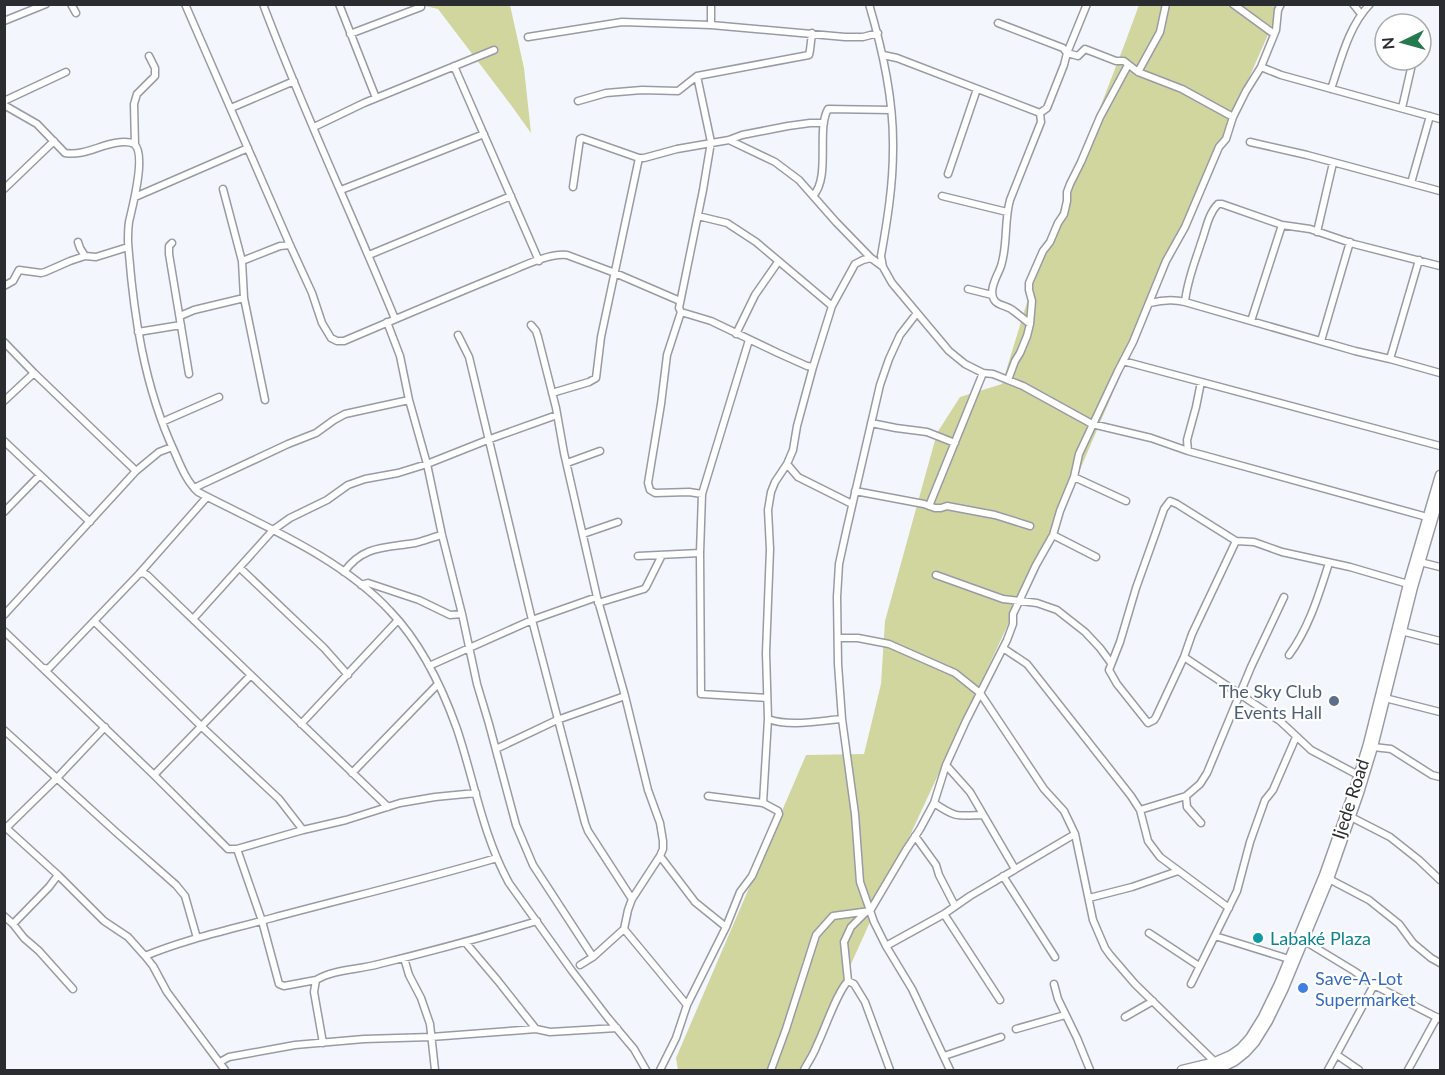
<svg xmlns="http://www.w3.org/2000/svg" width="1445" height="1075" viewBox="0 0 1445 1075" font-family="Lato,sans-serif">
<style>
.grass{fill:#d1d69f}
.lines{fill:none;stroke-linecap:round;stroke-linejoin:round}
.minor-casing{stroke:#999ba4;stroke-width:9}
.secondary-casing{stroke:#999ba4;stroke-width:11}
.minor{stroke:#fff;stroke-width:6}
.secondary{stroke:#fff;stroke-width:8}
.service-dot{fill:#5c6f8a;stroke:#fff;stroke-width:2}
.culture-dot{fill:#0f9aa8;stroke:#fff;stroke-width:2}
.shop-dot{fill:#3f7fe0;stroke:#fff;stroke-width:2}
.labels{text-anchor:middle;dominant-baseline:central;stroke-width:4.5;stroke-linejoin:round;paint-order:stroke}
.service-label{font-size:18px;fill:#4e5e75;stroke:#fff;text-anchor:end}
.street-label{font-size:18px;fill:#2b2c2f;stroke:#fff}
.culture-label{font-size:18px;fill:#0d838f;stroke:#fff;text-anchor:start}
.shop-label{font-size:18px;fill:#366cbe;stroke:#fff;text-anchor:start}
</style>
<rect width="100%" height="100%" fill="#f4f6fd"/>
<!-- grass -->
<path class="grass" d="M421 5H510L524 68 531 133 511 105 438 9Z
M1139 5H1281L1188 217 1079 472 885 889 803 1070H678L676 1058 806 755 864 754 881 684 885 621 937 433 960 397 1002 384 1036 273 1125 43Z"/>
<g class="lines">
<!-- minor casing -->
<g class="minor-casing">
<path id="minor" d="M71 4 76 13
M185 4 290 245 312 293 322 323 331 338 337 341H344C398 318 452 295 506 273 523 266 549 253 567 255L615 273 680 301
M263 4C303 111 352 214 395 319
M339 4 376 98
M711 4V25
M869 4C883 52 894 101 893 150 893 186 887 222 881 256L883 267 892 283 949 351 965 364 983 373 993 374 1023 386 1092 424 1151 438 1188 451 1427 517
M1233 4 1274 34
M1353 4 1361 14
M4 21 46 4
M998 23 1063 48 1067 53 1078 56 1085 49 1116 61H1124L1138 72 1182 89 1233 117
M350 34 421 7
M528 37 622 22 711 25 845 37H863L878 33
M883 55 897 58 1040 113 1047 108 1064 65 1067 53 1087 4
M454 66 539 261
M1261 67 1281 75 1440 119
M1138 72 1160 32 1166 4
M697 76 711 142 703 190 679 308 681 312 711 321 778 353 807 366 813 367 832 306 855 264 863 260 871 258
M1331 89C1341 60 1348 27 1370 4
M4 101 66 72
M578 101 606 93 642 90 678 91 697 76 809 55 810 50 812 33
M4 105 37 124 65 153C83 156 98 146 115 143 121 142 129 141 134 144 147 154 132 208 129 222 128 229 128 235 128 241 133 313 144 387 175 453 181 467 187 482 198 492 263 526 340 557 390 611 421 643 442 687 457 729 474 780 483 836 509 883L572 971 608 1018 634 1049 646 1070
M231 108 294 81
M1402 108 1413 60
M314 127 364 103 494 50
M729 140 775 162 799 180 836 222 871 258 882 266
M1250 142 1307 155 1440 191
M135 145 134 104 137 94 155 76V68L149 56
M948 174 977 89
M1411 183 1430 116
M573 187 580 139 582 138 639 158H644L677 149 729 140 742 135 788 126 810 123H824
M4 189 54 141
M223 189 242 261 244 298 265 400
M341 190 484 134
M813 196C831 177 816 130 828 109L891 110
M942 196 1007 212
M135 197 248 148
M698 216 727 223 756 242 832 306
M1317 232 1333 163
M78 242 80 248 85 256
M172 243 169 246V254L189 374
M369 255 511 196
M242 261 280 246 290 245
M4 286 13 281 19 270 41 273 45 272 70 261 85 256 96 257 128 247
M968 289 992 295
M1185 302C1187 281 1195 262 1201 243 1206 230 1208 214 1218 204H1222L1282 225 1310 229 1354 244 1440 266
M1150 303C1162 300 1173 299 1185 302L1355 351 1390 359 1440 373
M681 312 667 355 661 404 648 483 650 490 655 493 689 492 702 494
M917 313 900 335 889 359 880 385 846 532 839 564 837 597 838 664 842 719 855 814 860 882 874 922 886 946 912 989 950 1070
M180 316 194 310 244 298
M1251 321 1282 225
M387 322 400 356 409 400 427 464 442 535 462 614 477 684 489 724 516 825 533 865 593 957
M1030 324C1024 319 1018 314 1011 309 1006 306 998 305 995 301 987 291 998 275 1001 266 1008 244 1004 221 1010 200L1041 122 1040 113
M531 325 536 331 538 337 556 408 564 453 597 597 625 696 648 790 660 823 663 841V849L660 856 632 899 628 910 624 929 593 957 580 965
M138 332 181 325
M736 334 755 295 778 262
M458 335 469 357 532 620 585 823 588 831 632 899
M749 340 702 494 700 553 701 694 767 698
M1321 341 1350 242
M4 342 34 373 136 471
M1390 359 1419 260
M1123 361 1440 446
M813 367 797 426 793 450 787 464 775 482 771 492 768 510 770 549 766 653 768 719C790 727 818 721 842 719
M1008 380 1015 361 1020 353 1027 336 1030 324 1032 301 1029 290V283L1043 251 1050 242 1058 223 1064 214 1067 201V192L1070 184 1081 162 1100 117 1128 65
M552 393 589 382 596 378 601 337 639 158
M4 401 34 373
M162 422 219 397
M871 423 896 428 927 432 955 443
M4 441 90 522
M1188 451 1187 440 1196 407 1201 382
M567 463 600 451
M787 464 798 477 852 504
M1074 477 1126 501
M194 488 288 444 316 433 334 420 345 414 409 400
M855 491 924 504 935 508H941L947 506 995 515 1030 526
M929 506 983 373
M4 512 40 475
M583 534 618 522
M1053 535 1096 557
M1236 541 1192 634 1184 657 1156 717 1154 720 1148 723 1117 684 1109 670 1120 642 1136 588 1156 532 1164 509 1170 501 1177 504 1236 541 1254 542 1282 552 1350 567 1408 584
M638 556 700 553
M1420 562 1440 567
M240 568 324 648 348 675
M344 572C363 545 386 548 415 543 424 541 433 537 442 535
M139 574 143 573 147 575 388 807
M936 575 1003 599 1037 603 1057 610 1085 632 1100 648 1111 663
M361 585 368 583 419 600 450 615 462 614
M598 603 644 589 646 587 662 555
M4 615 136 471 159 452 172 447
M193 619 273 530 290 518 327 500 348 485 365 479 398 473 427 464 490 439 557 415
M94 621 201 726 279 799 303 830
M4 631 154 775 228 849H237L303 830 346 820 400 803 435 797 476 793
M1401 631 1440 641
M838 638H858L889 644 955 673 980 693 1044 789 1064 811 1075 834 1093 920 1105 948 1110 955 1135 984 1215 1062
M1003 648 1027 664 1031 669 1131 796 1140 810 1148 841 1160 857 1229 908
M1289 655C1309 628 1319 594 1329 563
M1184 657 1280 721 1311 750 1358 775
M429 666 532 620 597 597
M44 668 48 669 51 666 139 574 207 497
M1385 698 1440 712
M301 724 398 620
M4 730 117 833 176 885 185 896 197 938
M1373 747 1391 749 1432 775 1440 777
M496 749 557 720 625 696
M946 765 970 792 1015 869
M352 773 438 684
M154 775 251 675
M1186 796 1187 807 1201 823
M763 803 768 719
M934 803C956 818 957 816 983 815
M1140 810 1186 796 1200 784 1207 773 1251 667 1284 597
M1351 817 1390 837 1419 860 1440 880
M4 826 58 875 104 921 128 937 145 956 153 966 167 992 225 1070
M6 828 56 779 105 727
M915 836 936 865 939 875 955 906
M237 849 262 921 279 984 284 986 316 980
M660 856 695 902 726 927
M58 875 49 887 13 924 24 938 39 951 73 989
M1003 876 1055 957
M1329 879 1369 900 1399 924 1413 943 1431 958 1440 963
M1089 898 1132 887 1178 871
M944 914 1000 1000
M4 916 13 924
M624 929 687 1005
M1149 933 1199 966
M1215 936 1289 959
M1303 940 1354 971 1374 985 1440 1019
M465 942 498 981 536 1029
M886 946 944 914 970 896 1075 834
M145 956C186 939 229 930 272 918 347 898 422 880 497 858
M404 958 409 975 421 998 430 1024 435 1070
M848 981 854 984 865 1002 890 1070
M1054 984 1058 999 1077 1038 1090 1070
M1191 984 1237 891 1250 842 1265 800 1273 790 1296 737
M1125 1017 1153 1001
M1016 1029 1065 1015
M323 1043 314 992 316 980C334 969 358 970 379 964 432 951 484 937 537 921
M1337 1055 1359 1070
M944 1056 1001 1037
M220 1062 229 1057 295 1045 364 1039 431 1037 536 1029 550 1032 617 1028
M660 1070 676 1038 687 1005 726 927 740 892 752 876 779 814 778 811 763 803 708 796
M771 1070 786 1029 816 935 833 916 870 911 906 850 920 829 934 803 946 765 966 721 1007 640 1013 624V614L1036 565 1053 535 1060 511 1074 477 1079 454 1118 371 1133 342 1166 261 1185 227 1219 147 1226 139 1233 117 1246 91 1261 67 1276 30 1278 10 1281 4
M804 1070C808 1062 814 1054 817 1045 825 1029 837 992 848 981L844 942 851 927 866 912
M1328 1070 1374 985
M1408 1070 1437 1017"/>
</g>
<!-- secondary casing -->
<g class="secondary-casing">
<path id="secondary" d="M1182 1070 1215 1062 1231 1055 1241 1048 1250 1038 1263 1017 1279 984 1324 875 1354 790 1368 744 1408 584 1440 475
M1207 1070 1225 1066 1235 1061 1245 1053 1255 1042 1268 1021 1284 988 1329 879 1359 793 1373 747 1413 587 1440 495"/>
</g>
<!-- minor -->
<use href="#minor" class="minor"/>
<!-- secondary -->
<use href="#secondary" class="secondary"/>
</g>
<!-- markers -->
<circle class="service-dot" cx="1334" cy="701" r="6"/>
<circle class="culture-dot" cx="1258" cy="938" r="6"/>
<circle class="shop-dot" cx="1303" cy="988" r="6"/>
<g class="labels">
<!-- service labels -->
<g class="service-label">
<text x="1322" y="691">The Sky Club<tspan x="1322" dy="21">Events Hall</tspan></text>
</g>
<!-- street labels -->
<g class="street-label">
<text transform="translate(1350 799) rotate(-72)">Ijede Road</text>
</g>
<!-- culture labels -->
<g class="culture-label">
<text x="1270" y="938">Labaké Plaza</text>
</g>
<!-- shop labels -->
<g class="shop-label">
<text x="1315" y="978">Save-A-Lot<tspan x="1315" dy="21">Supermarket</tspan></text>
</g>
</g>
<!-- border -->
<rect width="1445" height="1075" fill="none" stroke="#2b2c2f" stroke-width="12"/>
<!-- north arrow -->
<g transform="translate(1403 42) rotate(265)"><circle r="28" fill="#ffffff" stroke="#aaabac" stroke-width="1.5"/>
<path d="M0-4.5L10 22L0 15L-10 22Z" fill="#247a4e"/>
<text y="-9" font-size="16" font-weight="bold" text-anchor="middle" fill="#2b2c2f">N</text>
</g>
</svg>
